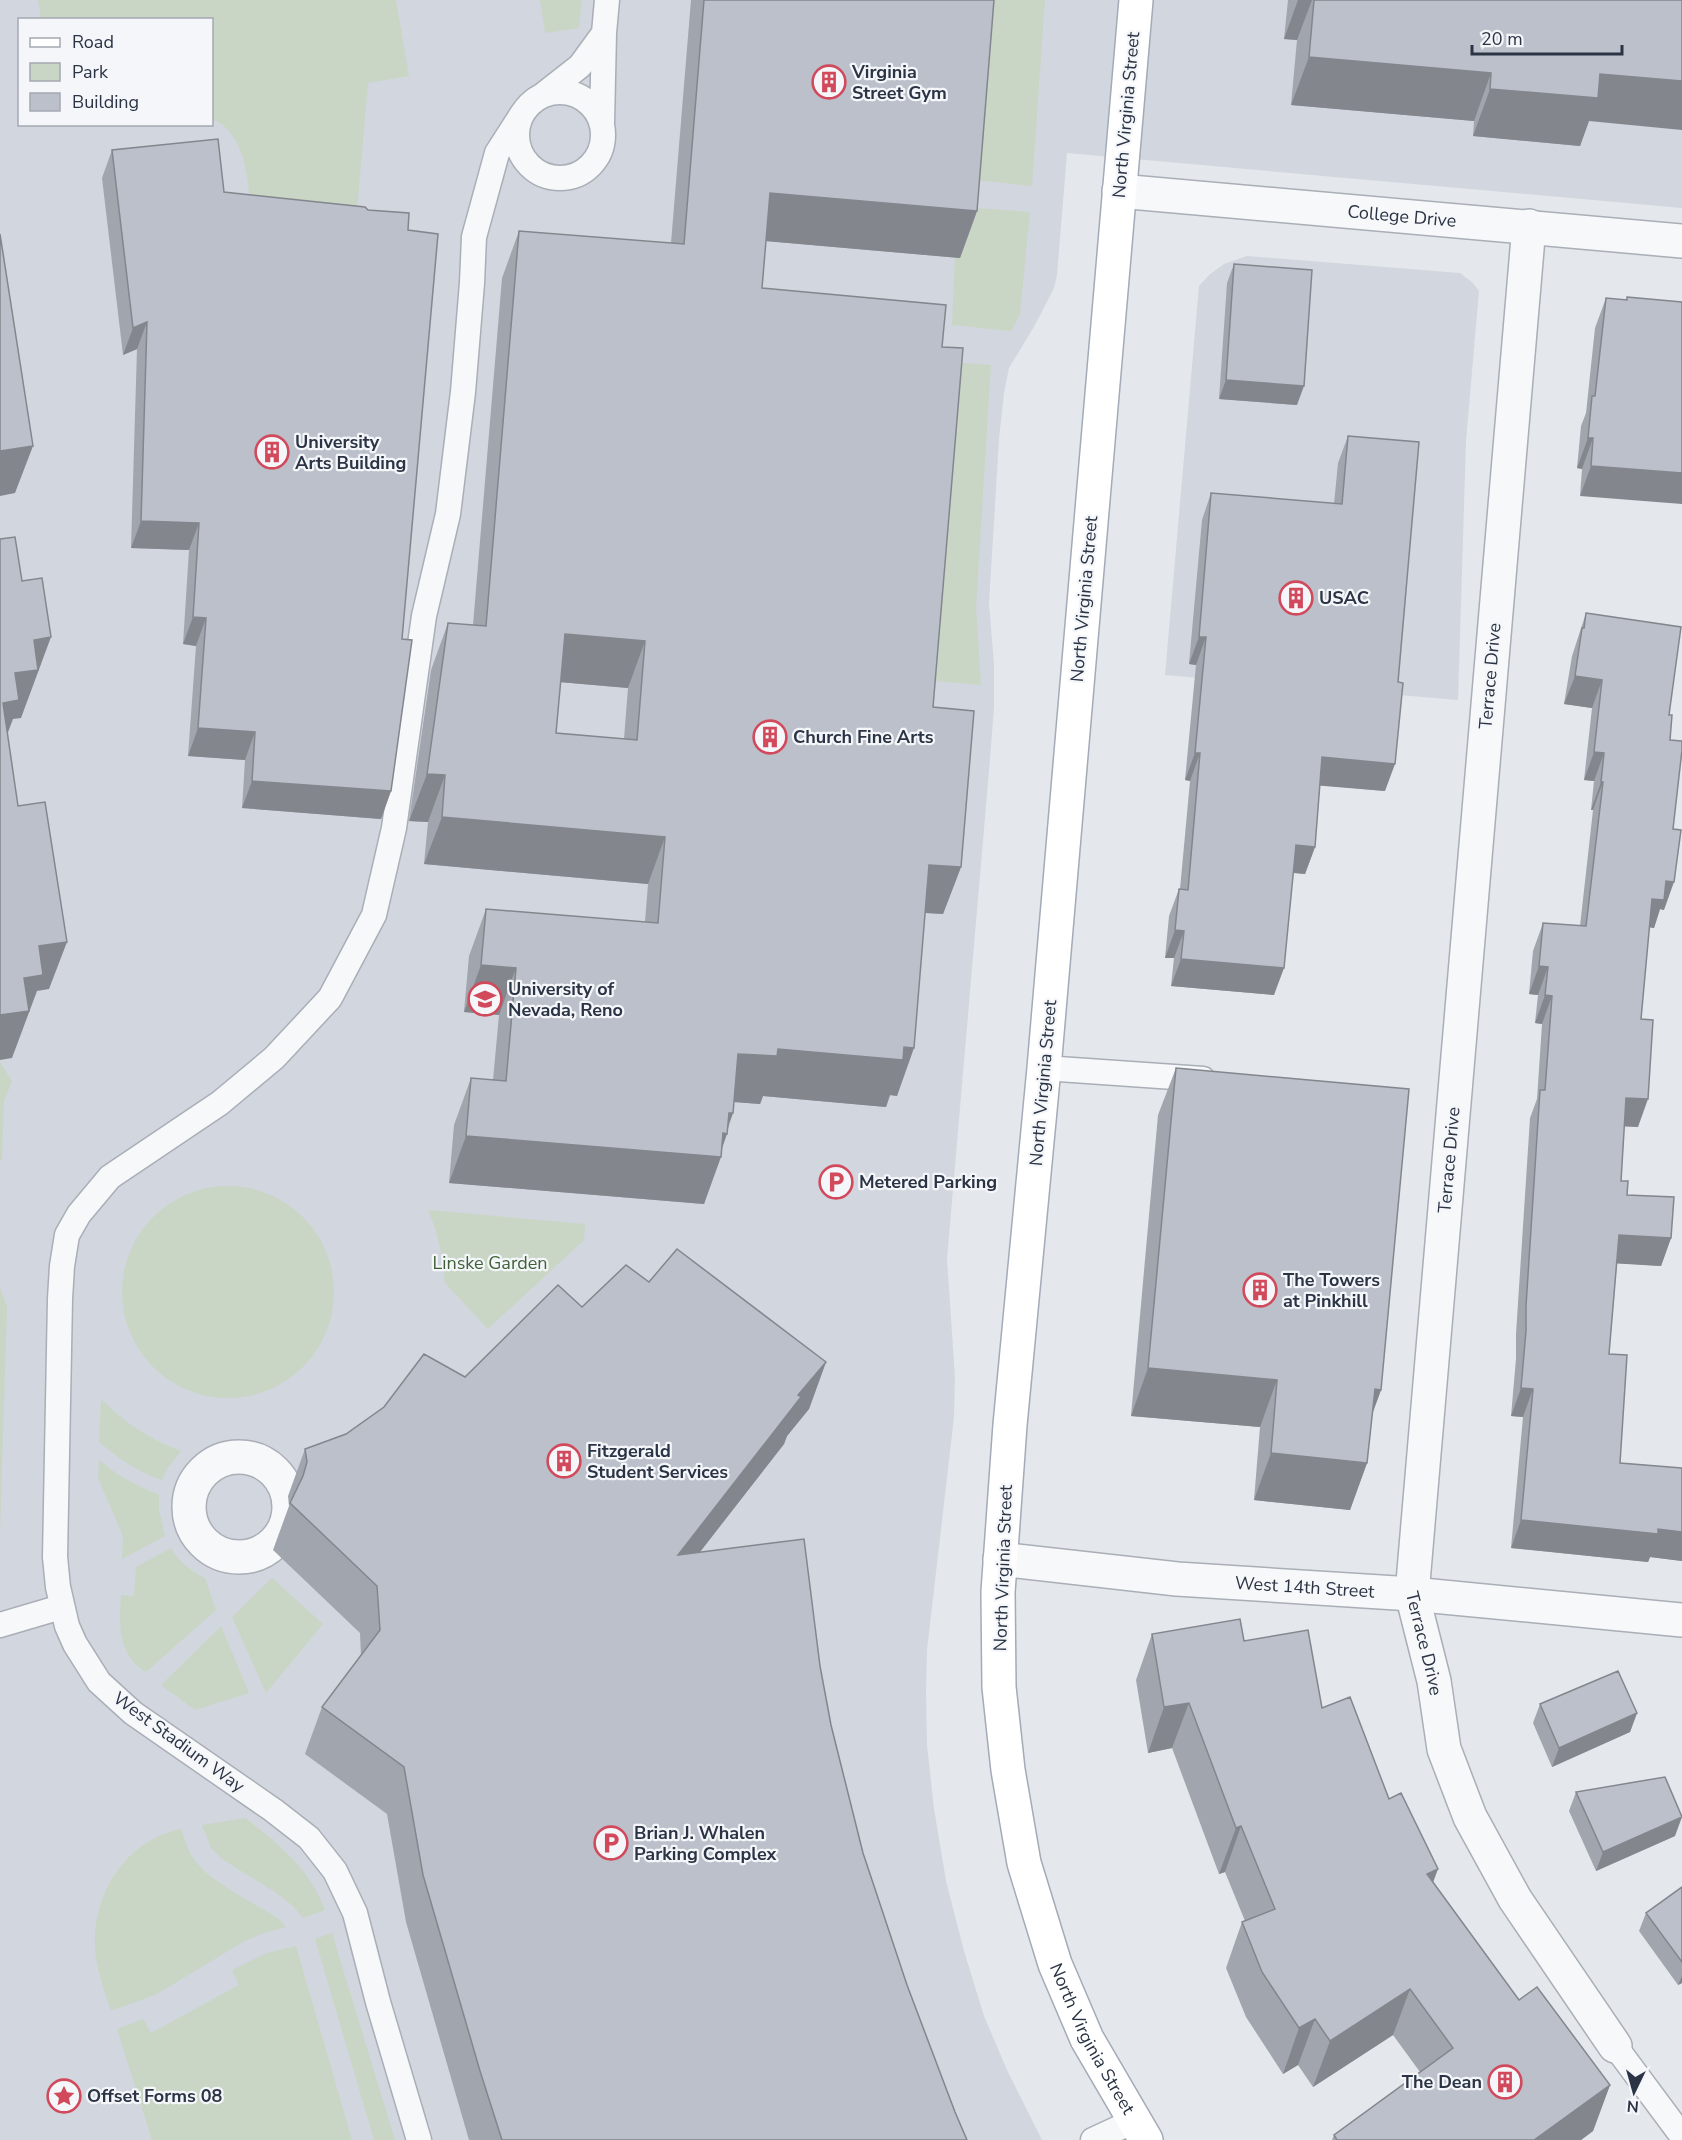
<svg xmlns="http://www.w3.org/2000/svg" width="1682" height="2140" viewBox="0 0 1682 2140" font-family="'Nunito Sans',sans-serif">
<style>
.built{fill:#d2d6de;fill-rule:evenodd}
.green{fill:#c9d6c5}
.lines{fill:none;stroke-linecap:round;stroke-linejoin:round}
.service-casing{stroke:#a9aeb7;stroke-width:27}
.pedestrian-casing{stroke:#a9aeb7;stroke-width:36}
.minor-casing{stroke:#a9aeb7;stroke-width:36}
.primary-casing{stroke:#a3abb8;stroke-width:36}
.service{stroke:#f7f8fa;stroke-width:24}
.pedestrian{stroke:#f7f8fa;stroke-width:33}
.minor{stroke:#f7f8fa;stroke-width:33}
.primary{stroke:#fff;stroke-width:33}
.wall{fill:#a1a5ae;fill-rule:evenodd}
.shaded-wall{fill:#83868d}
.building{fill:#bbc0ca;stroke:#83868d;stroke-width:1.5;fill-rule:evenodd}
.labels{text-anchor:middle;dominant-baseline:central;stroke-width:4.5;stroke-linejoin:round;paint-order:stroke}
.poi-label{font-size:18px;font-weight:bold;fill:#2b3445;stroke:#f4f6f9;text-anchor:start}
.street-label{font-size:18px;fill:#2b3445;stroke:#f4f6f9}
.park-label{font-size:18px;fill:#3f6138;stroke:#f4f6f9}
</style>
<rect width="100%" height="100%" fill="#e4e7ec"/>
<!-- built -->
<path class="built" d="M0 0H1682V208L1067 153 1057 275 1054 288 1035 325 1009 368 1004 393 999 439 989 603 994 664V707L990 759 947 1259 955 1378 954 1417 927 1650 926 1692 927 1745 934 1809 946 1881 964 1951 984 2016 1007 2070 1042 2140H0ZM20 20H212V124H20Z
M1247 256 1460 273 1472 282 1479 291 1466 441 1458 700 1165 675 1199 286 1209 275 1224 264Z"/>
<!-- green -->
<path class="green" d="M38 0H396L409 76 368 83 355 234 251 212C248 181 246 132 212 119V20L41 19Z
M540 0H582L579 28 545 33Z
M981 0H1045L1032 186 966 179Z
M964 207 1030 212 1020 314 1011 331 952 325 955 257H960Z
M949 362 991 365 976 608 981 685 922 680Z
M0 1062 12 1081 4 1101 2 1160 0 1161Z
M122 1292a106 106 0 1 1 212 0a106 106 0 1 1-212 0Z
M428 1210 585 1224 584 1240 488 1329 445 1283 442 1257 435 1228Z
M0 1287 7 1307 0 1532Z
M101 1399C125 1423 149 1439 181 1451L167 1469 162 1480C138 1473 119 1458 99 1442Z
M99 1460C117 1475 137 1487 159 1494V1510L165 1536 122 1559 123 1536 98 1478Z
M171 1548C179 1562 191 1571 205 1578L216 1610 146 1672C118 1655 119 1625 121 1595L134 1596 136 1567Z
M272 1578 323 1624 266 1693 232 1617Z
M221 1626 249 1693 195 1710 161 1685Z
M245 1818C280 1845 309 1868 325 1910L303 1918 293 1906 275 1892 222 1859 211 1848 202 1825Z
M181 1829C185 1841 189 1854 197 1863 214 1884 256 1904 279 1919L286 1927 261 1934 243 1942 157 1994 111 2011C104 1991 96 1968 95 1947 93 1893 126 1840 181 1829Z
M332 1933 395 2140H374L315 1939Z
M296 1946 352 2140H152L117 2029 143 2019 151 2033 239 1985 232 1970 267 1953Z"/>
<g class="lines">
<!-- service casing -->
<g class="service-casing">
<path id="service" d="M517 135a43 43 0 1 1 86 0a43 43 0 1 1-86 0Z
M543 95 580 66 604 33
M602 123 604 33 607 0
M1044 1068 1203 1079
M0 1625 61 1607
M1615 2046 1682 2136
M419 2140 378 2002 355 1913 335 1871 309 1838 273 1810 133 1713 99 1682 75 1644 67 1626 58 1587 55 1557 60 1299 62 1266 67 1235 79 1214 110 1177 220 1103 274 1058 330 998 374 915 394 828 424 616 448 514 463 392 472 283 474 237 497 153 522 114
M1093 2140 1134 2121"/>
</g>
<!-- pedestrian casing -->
<g class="pedestrian-casing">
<path id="pedestrian" d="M189 1507a50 50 0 1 1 100 0a50 50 0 1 1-100 0Z"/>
</g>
<!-- minor casing -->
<g class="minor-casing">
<g id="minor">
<path id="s1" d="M1119 191 1682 241"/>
<path id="s2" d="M1529 226 1412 1594 1434 1681 1444 1749 1470 1817 1515 1899 1615 2046"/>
<path id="s3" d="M1000 1559 1177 1579 1412 1594 1682 1620"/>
</g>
</g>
<!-- primary casing -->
<g class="primary-casing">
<g id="primary">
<path id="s4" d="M1136 0 1044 1068 1010 1425 998 1592 999 1687 1008 1770 1024 1863 1055 1964 1087 2039 1146 2140"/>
</g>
</g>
<!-- service -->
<use href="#service" class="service"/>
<!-- pedestrian -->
<use href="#pedestrian" class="pedestrian"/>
<!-- minor -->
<use href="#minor" class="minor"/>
<!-- primary -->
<use href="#primary" class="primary"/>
</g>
<!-- wall -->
<path class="wall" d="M691 0H994L977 211 960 258 766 241 762 288 942 347 933 707 961 867 943 914 925 913 897 1096 890 1095 886 1107 763 1096 760 1104 734 1102 733 1113 704 1204 449 1183 454 1125 471 1078 493 1080 499 1015 464 1012 469 956 486 909 645 922 648 884 424 864 428 822 409 821 431 670 448 623 473 625 502 278 519 231 671 243ZM560 682 628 688 624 739 556 733Z
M1288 0H1682L1589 121 1580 146 1473 136 1474 121 1291 105 1297 40 1284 39Z
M112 150 224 192 368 210 408 230 402 639 391 791 381 819 242 808 245 760 188 756 196 646 183 644 189 550 131 548 137 349 123 355 102 178Z
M1234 264 1297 405 1219 399 1227 283Z
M1627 297 1682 302 1580 496 1582 469 1577 468 1581 426 1586 413 1595 328 1606 298 1626 300Z
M1348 436 1385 791 1320 785 1315 847 1305 874 1293 873 1274 995 1171 986 1174 958H1165L1169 916 1179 889H1180L1190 781 1185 780 1196 665 1189 664 1202 520 1211 493 1334 504 1338 463Z
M1586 613 1669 715 1670 740 1664 910 1660 909 1654 928 1649 927 1641 1019 1638 1127 1624 1126 1621 1181 1627 1195 1671 1238 1661 1266 1617 1263 1609 1354 1620 1463 1682 1468V1561L1650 1557 1648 1562 1511 1548 1523 1417 1511 1416 1516 1359V1334L1530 1118 1537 1099 1542 1024 1535 1023 1538 995 1529 994 1533 951 1543 923 1580 926 1593 810H1591L1594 781 1584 780 1592 708 1564 704 1572 656Z
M1176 1068 1381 1390 1372 1413 1367 1463 1350 1510 1254 1500 1260 1427 1131 1416 1158 1115Z
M649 1282 826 1362 809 1409 787 1436 784 1444 700 1552 820 1666 831 1725 863 1853 907 1985 955 2112 967 2140H469L406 1922 387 1814 305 1754 322 1707 361 1655 360 1633 273 1550 289 1506 288 1496 305 1449 346 1434 465 1377 582 1307Z
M1152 1634 1244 1641 1322 1708 1389 1799 1433 1882 1519 2000 1610 2085 1593 2131 1581 2140H1332L1334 2135 1420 2072 1393 2035 1313 2087 1298 2065 1283 2074 1246 2017 1226 1968 1242 1922 1245 1921 1225 1872 1219 1874 1172 1748 1148 1753 1136 1680Z
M1540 1704 1637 1713 1630 1732 1552 1767 1533 1723Z
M1576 1792 1675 1836 1596 1871 1569 1811Z
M1682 1887V1983L1678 1985 1639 1931 1646 1913Z"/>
<!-- shaded-wall -->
<path class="shaded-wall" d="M1298 0H1312L1297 40 1284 39Z
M1309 57 1491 73 1474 121 1291 105Z
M1600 74 1682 81V130L1589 121 1580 146 1473 136 1490 89Z
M770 193 977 211 960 258 752 240Z
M147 322 137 349 123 355 133 328Z
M1226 380 1304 386 1297 405 1219 399Z
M1588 438H1593L1582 469 1577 468Z
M33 446 15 493 0 496V451Z
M1591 466 1682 473V504L1580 496Z
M141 521 199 523 189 550 131 548Z
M193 617 206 618 196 646 183 644Z
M565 634 645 641 628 688 547 681Z
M51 637 21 718 13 719 2 748 0 710 15 673 34 640Z
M1199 637H1206L1196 665 1189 664Z
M1575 676 1602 680 1592 708 1564 704Z
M198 728 255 732 245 760 188 756Z
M1594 752 1604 753 1594 781 1584 780Z
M1195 753H1200L1190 781 1185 780Z
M1322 757 1395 764 1385 791 1312 785Z
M427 774 445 775 428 822 409 821Z
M252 781 391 791 381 819 242 808Z
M1601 782H1603L1593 810H1591Z
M442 817 665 837 648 884 424 864Z
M1296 845 1315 847 1305 874 1286 872Z
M929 865 961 867 943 914 912 912Z
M1666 881 1674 882 1664 910 1660 909 1654 928 1642 926 1652 899Z
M1175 930 1184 931 1174 958H1165Z
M67 942 49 989 37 991 12 1058 0 1060V1015L24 978 39 946Z
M1181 959 1284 968 1274 995 1171 986Z
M481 965 516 968 499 1015 464 1012Z
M1539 966 1548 967 1538 995 1529 994Z
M1545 995 1552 996 1542 1024 1535 1023Z
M904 1047 914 1048 897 1096 890 1095 886 1107 763 1096 760 1104 721 1101 738 1054 778 1049Z
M1626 1098 1648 1099 1638 1127 1616 1126Z
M729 1113H733L725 1133 727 1134 719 1157H721L704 1204 449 1183 466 1136Z
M1619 1235 1671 1238 1661 1266 1609 1263Z
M826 1362 809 1409 787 1436 784 1444 661 1602 678 1555 798 1395Z
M1148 1368 1277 1380 1260 1427 1131 1416Z
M1521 1388 1533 1389 1523 1417 1511 1416Z
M1375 1389 1381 1390 1364 1437Z
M1271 1453 1367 1463 1350 1510 1254 1500Z
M1521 1520 1658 1529 1682 1532V1561L1650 1557 1648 1562 1511 1548Z
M1189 1703 1172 1748 1148 1753 1164 1707Z
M1637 1713 1630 1732 1552 1767 1559 1748Z
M1682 1817 1675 1836 1596 1871 1603 1852Z
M1241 1826 1225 1872 1219 1874 1236 1828Z
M1438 1869 1421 1915 1427 1874Z
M1682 1976V1983L1678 1985Z
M1410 1989 1393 2035 1313 2087 1330 2041Z
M1315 2019 1298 2065 1283 2074 1299 2028Z
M1610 2085 1593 2131 1581 2140H1534Z"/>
<!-- building -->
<path class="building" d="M704 0H994L977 211 770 193 762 288 946 305 942 347 963 348 933 707 974 711 961 867 929 865 914 1048 904 1047 903 1060 778 1049 777 1056 738 1054 733 1113H729L727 1134 723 1133 721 1157 466 1136 471 1078 506 1081 516 968 481 965 486 909 658 923 665 837 442 817 445 775 427 774 448 623 486 626 519 231 684 244ZM565 634 645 641 637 740 556 733Z
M1314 0H1682V81L1600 74 1598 98 1490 89 1491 73 1309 57Z
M218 139 224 192 365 207 368 210 409 213 408 230 438 234 402 639 412 640 391 791 252 781 255 732 198 728 206 618 193 617 199 523 141 521 147 322 133 328 112 150Z
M0 234 33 446 0 451Z
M1234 264 1312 270 1304 386 1226 380Z
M1627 297 1682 302V473L1591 466 1593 438H1588L1592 396H1595L1606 298 1627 300Z
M1348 436 1419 442 1398 682 1403 683 1395 764 1322 757 1315 847 1296 845 1284 968 1181 959 1184 931 1175 930 1179 889 1188 890 1200 753H1195L1206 637H1199L1211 493 1342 504Z
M15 537 22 581 42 578 51 637 34 640 38 670 15 673 19 700 3 703 18 806 45 802 67 942 39 946 43 975 24 978 29 1011 0 1015V539Z
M1586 613 1681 627 1669 715H1672L1670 740 1682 741V750L1673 829 1681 830 1674 882 1666 881 1664 900 1652 899 1641 1019 1653 1020 1648 1099 1626 1098 1621 1181H1628L1627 1195 1674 1197 1671 1238 1619 1235 1609 1354 1627 1355 1620 1463 1682 1468V1532L1658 1529V1534L1521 1520 1533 1389 1521 1388 1526 1331V1306L1540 1090H1545L1552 996 1545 995 1548 967 1539 966 1543 923 1586 926 1603 782H1601L1604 753 1594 752 1602 680 1575 676 1582 628H1584Z
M1176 1068 1409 1089 1381 1390 1375 1389 1367 1463 1271 1453 1277 1380 1148 1368Z
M677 1249 826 1362 798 1395 801 1397 678 1555 804 1539 820 1666 831 1725 863 1853 907 1985 955 2112 967 2140H502L480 2071 423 1875 404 1767 322 1707 380 1630 377 1586 290 1503 303 1476 307 1462 305 1449 346 1434 384 1407 424 1354 465 1377 558 1285 582 1307 626 1265 649 1282Z
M1240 1619 1244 1641 1308 1630 1322 1708 1350 1697 1389 1799 1401 1793 1438 1869 1427 1874 1519 2000 1537 1987 1610 2085 1534 2140H1337L1334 2135 1453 2048 1410 1989 1330 2041 1315 2019 1299 2028 1262 1972 1242 1922 1275 1909 1241 1826 1236 1828 1189 1703 1164 1707 1152 1634Z
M1618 1671 1637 1713 1559 1748 1540 1704Z
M1665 1777 1682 1817 1603 1852 1576 1792Z
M1682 1887V1962L1646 1913Z"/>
<!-- icons -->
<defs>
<g id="building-ring" transform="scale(1.725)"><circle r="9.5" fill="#f4f6f9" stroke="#d1495b" stroke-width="1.5"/><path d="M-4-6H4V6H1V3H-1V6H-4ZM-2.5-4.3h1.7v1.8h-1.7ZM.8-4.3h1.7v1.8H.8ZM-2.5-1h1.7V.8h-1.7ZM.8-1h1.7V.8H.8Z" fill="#d1495b"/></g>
<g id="university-ring" transform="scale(1.725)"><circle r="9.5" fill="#f4f6f9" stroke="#d1495b" stroke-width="1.5"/><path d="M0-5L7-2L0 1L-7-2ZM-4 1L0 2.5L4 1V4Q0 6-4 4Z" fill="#d1495b"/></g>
<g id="parking-ring" transform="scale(1.725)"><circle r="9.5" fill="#f4f6f9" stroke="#d1495b" stroke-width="1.5"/><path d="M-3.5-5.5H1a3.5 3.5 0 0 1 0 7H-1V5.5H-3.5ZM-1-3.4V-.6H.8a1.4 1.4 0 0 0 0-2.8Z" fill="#d1495b"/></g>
<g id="sight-ring" transform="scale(1.725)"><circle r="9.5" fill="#f4f6f9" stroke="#d1495b" stroke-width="1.5"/><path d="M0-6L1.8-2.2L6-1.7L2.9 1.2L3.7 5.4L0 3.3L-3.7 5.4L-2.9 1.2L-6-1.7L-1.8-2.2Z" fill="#d1495b"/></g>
</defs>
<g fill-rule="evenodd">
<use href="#building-ring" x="829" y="82"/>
<use href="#building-ring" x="272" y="452"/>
<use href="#building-ring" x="1296" y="598"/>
<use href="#building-ring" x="770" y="737"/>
<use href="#university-ring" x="485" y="999"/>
<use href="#parking-ring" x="836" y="1182"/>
<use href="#building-ring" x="1260" y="1290"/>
<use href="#building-ring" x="564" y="1461"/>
<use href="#parking-ring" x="611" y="1843"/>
<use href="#building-ring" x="1505" y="2082"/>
<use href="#sight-ring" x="64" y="2096"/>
</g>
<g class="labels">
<!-- poi labels -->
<g class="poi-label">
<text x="852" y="72">Virginia<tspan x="852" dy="21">Street Gym</tspan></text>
<text x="295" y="442">University<tspan x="295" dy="21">Arts Building</tspan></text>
<text x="1319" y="598">USAC</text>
<text x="793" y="737">Church Fine Arts</text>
<text x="508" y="989">University of<tspan x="508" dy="21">Nevada, Reno</tspan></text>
<text x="859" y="1182">Metered Parking</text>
<text x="1283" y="1280">The Towers<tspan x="1283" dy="21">at Pinkhill</tspan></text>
<text x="587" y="1451">Fitzgerald<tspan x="587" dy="21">Student Services</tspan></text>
<text x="634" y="1833">Brian J. Whalen<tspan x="634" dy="21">Parking Complex</tspan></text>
<text x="1482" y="2082" text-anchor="end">The Dean</text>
<text x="87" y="2096">Offset Forms 08</text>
</g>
<!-- street labels -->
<g class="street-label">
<text transform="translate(1126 115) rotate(-85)">North Virginia Street</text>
<text stroke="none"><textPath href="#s1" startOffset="284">College Drive</textPath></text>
<text transform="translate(1084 599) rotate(-85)">North Virginia Street</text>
<text transform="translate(1490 676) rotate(-85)">Terrace Drive</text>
<text transform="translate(1043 1083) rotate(-85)">North Virginia Street</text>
<text transform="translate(1449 1160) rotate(-85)">Terrace Drive</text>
<text transform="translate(1003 1568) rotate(-88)">North Virginia Street</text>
<text stroke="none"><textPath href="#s3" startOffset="306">West 14th Street</textPath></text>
<text stroke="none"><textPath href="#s2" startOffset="1424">Terrace Drive</textPath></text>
<text transform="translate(179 1742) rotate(36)">West Stadium Way</text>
<text stroke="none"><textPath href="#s4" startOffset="2060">North Virginia Street</textPath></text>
</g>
<!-- park labels -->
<g class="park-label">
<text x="490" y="1263">Linske Garden</text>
</g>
</g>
<!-- legend -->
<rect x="18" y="18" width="195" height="108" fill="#f4f6f9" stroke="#a4a8b1" stroke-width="1.5"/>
<rect x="30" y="38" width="30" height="9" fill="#ffffff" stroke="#a4a8b1" stroke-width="1.5"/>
<text x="72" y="48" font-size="18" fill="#2b3445">Road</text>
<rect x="30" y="63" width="30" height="18" fill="#c9d6c5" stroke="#a4a8b1" stroke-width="1.5"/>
<text x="72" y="78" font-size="18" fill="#2b3445">Park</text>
<rect x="30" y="93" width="30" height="18" fill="#bbc0ca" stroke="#a4a8b1" stroke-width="1.5"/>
<text x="72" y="108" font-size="18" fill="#2b3445">Building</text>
<!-- north arrow -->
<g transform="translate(1634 2092) rotate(185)" stroke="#f4f6f9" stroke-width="4.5" paint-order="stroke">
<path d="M0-4.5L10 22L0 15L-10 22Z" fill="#2b3445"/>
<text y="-9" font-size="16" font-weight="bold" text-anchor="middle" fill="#2b3445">N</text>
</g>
<!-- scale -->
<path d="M1472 45v9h150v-9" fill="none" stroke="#2b3445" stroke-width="3"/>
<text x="1481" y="45" font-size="18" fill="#2b3445" stroke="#f4f6f9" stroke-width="4.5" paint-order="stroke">20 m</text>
</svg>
